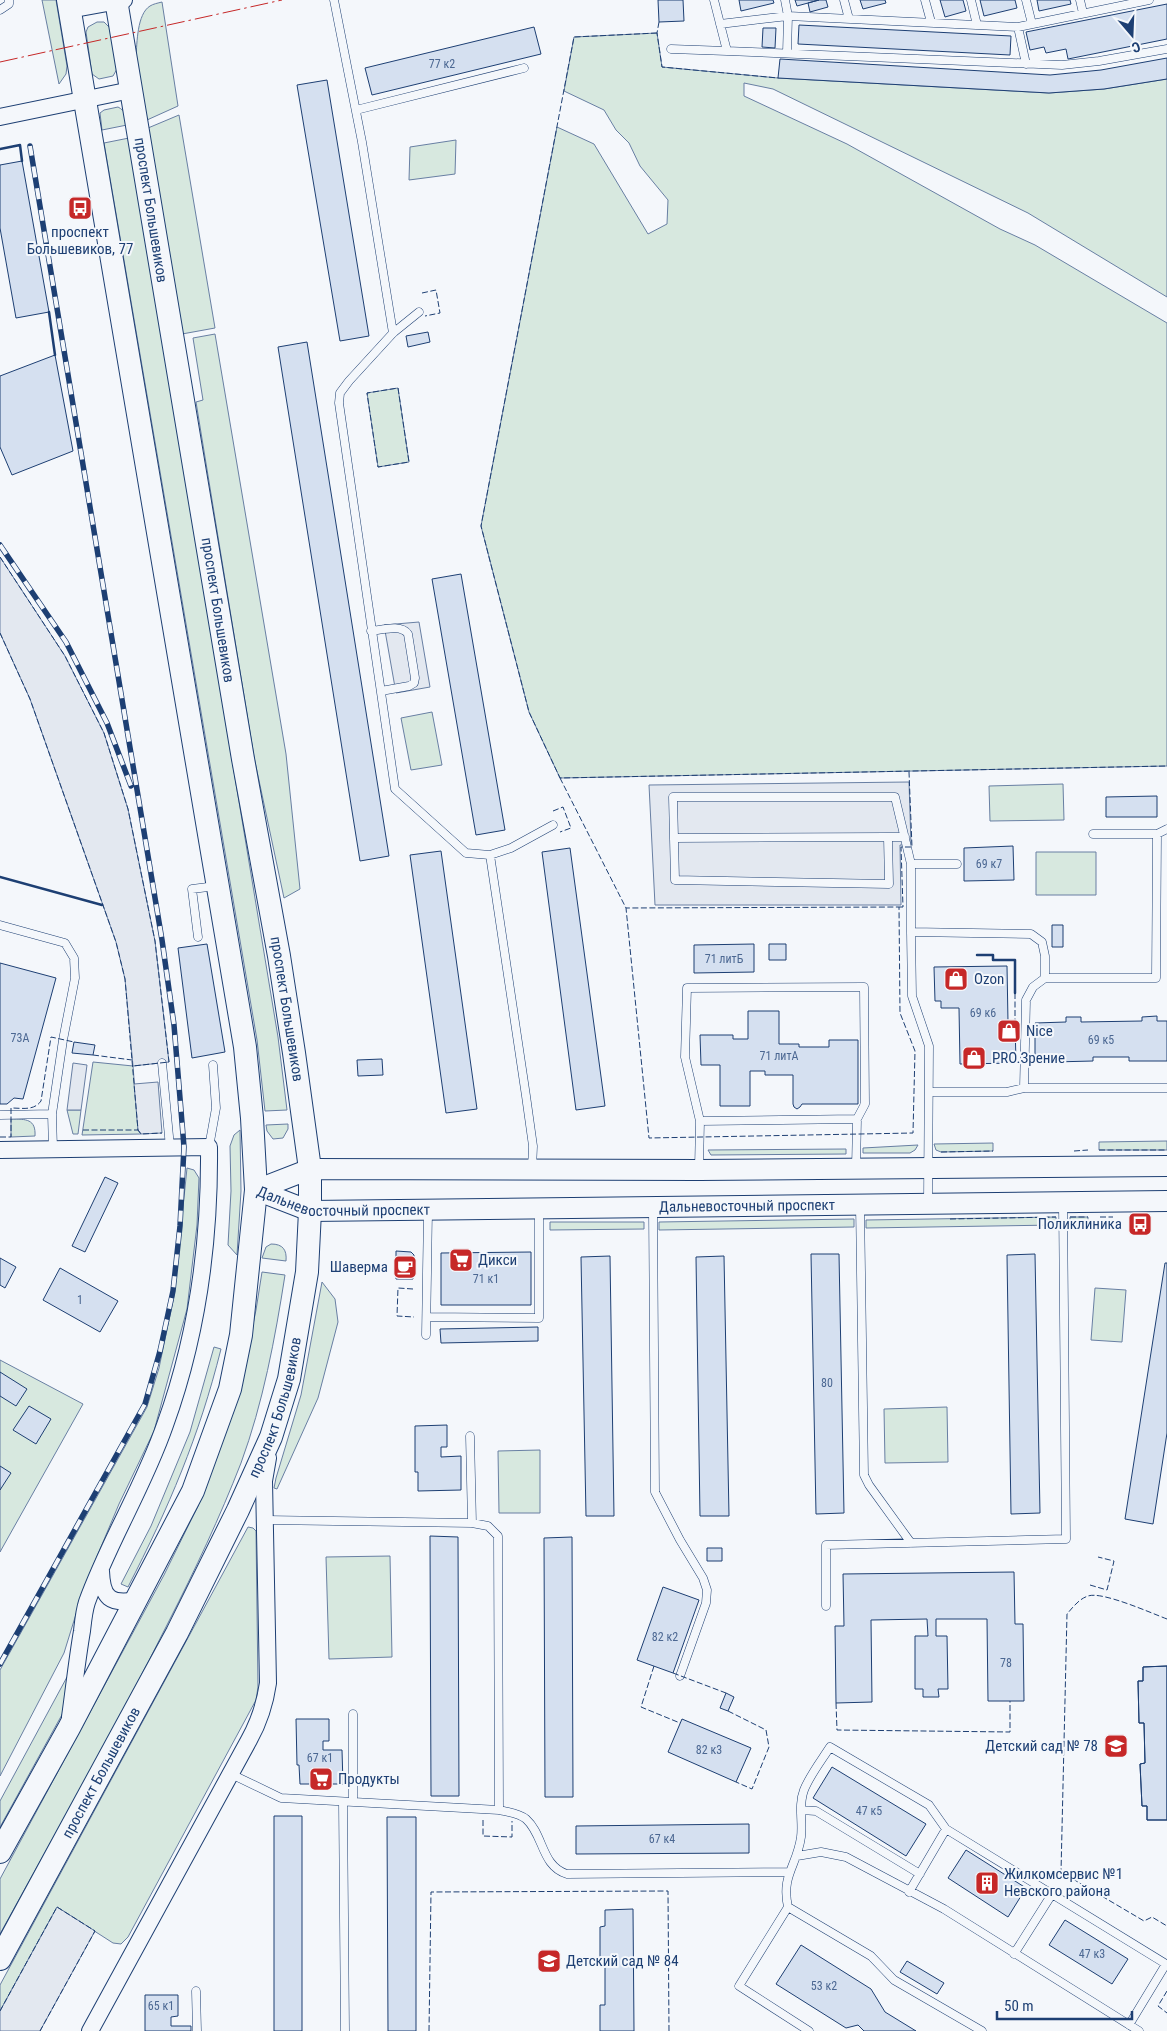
<svg xmlns="http://www.w3.org/2000/svg" width="1167" height="2031" viewBox="0 0 1167 2031" font-family="'Roboto Condensed',sans-serif">
<style>
.green{fill:#d7e8df;stroke:#687fa3}
.parking{fill:#e3e8f0;stroke:#687fa3}
.building{fill:#d5e0f0;stroke:#1d3f73}
.lines{fill:none;stroke-linecap:round;stroke-linejoin:round}
.service-casing{stroke:#1d3f73;stroke-width:9}
.minor-casing{stroke:#1d3f73;stroke-width:18}
.tertiary-casing{stroke:#1d3f73;stroke-width:22}
.secondary-casing{stroke:#1d3f73;stroke-width:24}
.service{stroke:#f4f7fb;stroke-width:8}
.minor{stroke:#f4f7fb;stroke-width:16}
.tertiary{stroke:#f4f7fb;stroke-width:20}
.secondary{stroke:#f4f7fb;stroke-width:22}
.rail-casing{stroke:#1d3f73;stroke-width:5.5}
.rail{stroke:#f4f7fb;stroke-width:4;stroke-dasharray:11;stroke-linecap:butt}
.fence{stroke:#1d3f73;stroke-width:1;stroke-dasharray:6 2.5;stroke-linecap:butt}
.wall{stroke:#1d3f73;stroke-width:2.5}
.power{stroke:#c62828;stroke-width:1;stroke-dasharray:18 4 2.5 4;stroke-linecap:butt}
.labels{text-anchor:middle;dominant-baseline:central;stroke-width:4;stroke-linejoin:round;paint-order:stroke}
.number-label{font-size:12px;fill:#4b6792}
.street-label{font-size:15px;fill:#1d3f73;stroke:#f4f7fb}
.poi-label{font-size:15px;fill:#1d3f73;stroke:#f4f7fb;text-anchor:start}
</style>
<rect width="100%" height="100%" fill="#f4f7fb"/>
<!-- green -->
<path class="green" d="M42 0H56L67 66 66 74 59 84Z
M162 2 178 106 147 120 136 57C137 43 137 14 150 6 153 4 158 3 162 2Z
M97 22H104L110 28 117 69 113 76 99 79 92 74 86 32 88 27Z
M657 33 662 67 778 78 1049 93 1104 89 1167 79V297L1028 213 773 89 744 83V96L847 144 1000 229 1035 245 1167 323V766L560 778 529 712 481 526 557 127 594 144 648 234 667 224 668 200 640 166 629 143 616 130 604 110 564 91 574 37Z
M118 107C126 111 126 117 127 125L102 130 100 113 104 110Z
M179 115 215 328 182 334 148 128Z
M129 138 278 1037 287 1110 265 1111 257 1040 104 143Z
M456 140 455 174 409 180 410 147Z
M215 334 286 754 300 889 284 898 254 757 196 402 203 400 193 338Z
M398 388 409 462 378 467 367 393Z
M432 712 442 765 411 770 401 718Z
M1063 784 1064 820 990 821 989 786Z
M1036 852H1096V895H1036Z
M93 1062 133 1066 138 1130 141 1134 82 1135Z
M67 1110H81L78 1134H73Z
M11 1119C26 1119 36 1119 35 1136L11 1137Z
M288 1124V1129L283 1138 273 1139 267 1131 266 1125Z
M240 1130 241 1191 237 1255 228 1245 231 1191 230 1146 234 1135Z
M1167 1141V1150H1099V1142Z
M993 1143V1151L941 1152 936 1150 934 1144Z
M918 1145 915 1150 910 1153H863V1148Z
M846 1149V1154L711 1155 708 1150Z
M187 1168 194 1170 199 1178 197 1225 187 1309 154 1431 119 1504 85 1585 64 1653 0 1776V1670L147 1407 159 1368 174 1296Z
M1056 1217V1225L866 1228V1220Z
M1070 1217H1088V1226H1070Z
M854 1219V1227L659 1230V1222Z
M550 1222H644V1229L550 1230Z
M271 1244C283 1244 287 1250 286 1261L262 1258 266 1247Z
M262 1272 285 1275C275 1339 263 1403 241 1463 220 1517 195 1570 169 1621 116 1727 57 1830 0 1934V1879L164 1575 198 1506 245 1362 256 1310Z
M322 1282 335 1299 338 1322 318 1398 277 1489 274 1488 276 1478 301 1395Z
M1095 1288 1126 1290 1122 1342 1091 1340Z
M214 1347 221 1349C199 1437 169 1507 128 1587L121 1584 151 1526 190 1432Z
M0 1360 83 1404 0 1552Z
M947 1407 948 1462 885 1463 884 1409Z
M540 1450V1513H499L498 1451Z
M248 1527 253 1528 256 1531 258 1687 256 1700 128 1937 121 1944 113 1943 57 1907 0 2011V1985Z
M390 1556 392 1657 329 1659 326 1557Z
M67 1677 64 1711 0 1827V1801Z"/>
<!-- parking -->
<path class="parking" d="M0 557 65 656 104 733 128 809 155 941 169 1062 133 1066 125 979 116 942 30 699 0 633Z
M419 622 430 687 396 693 384 625Z
M909 782 911 845H900L901 905H655L649 785Z
M73 1063 87 1065 81 1110H67Z
M158 1082 162 1133 141 1134 138 1130 134 1084Z
M57 1907 95 1931 40 2031H0V2011Z"/>
<!-- building -->
<path class="building" d="M658 0H683L684 21 659 22Z
M739 0H773L774 3 741 11Z
M795 0H819L797 6Z
M819 0H826L828 7 810 12 808 3Z
M860 0H885L886 3 863 9Z
M940 0H963L966 11 945 17Z
M980 0H1015L1017 8 984 16Z
M1037 0H1070L1071 4 1039 11Z
M1167 4V39L1068 59 1066 49 1046 53 1044 47 1030 50 1026 32Z
M799 25 1011 36 1010 55 798 44Z
M534 27 541 54 372 95 365 68Z
M763 28H776L775 48 762 47Z
M1167 58V79L1104 89 1049 93 778 78 780 59 1050 75 1101 70Z
M327 80 369 336 340 341 297 85Z
M22 161 49 312 16 318 0 228V165Z
M428 332 430 342 408 347 406 336Z
M307 342 389 856 360 861 278 347Z
M55 355 73 451 12 475 0 447V376Z
M461 574 505 830 476 835 432 579Z
M1157 796V817H1106V797Z
M1013 846 1014 880 964 881V848Z
M570 848 605 1106 576 1110 542 852Z
M441 851 477 1109 446 1113 410 855Z
M1052 925H1063V947H1052Z
M207 944 225 1052 192 1058 178 948Z
M754 944V972L694 973V945Z
M769 944H786V960H769Z
M0 963 56 978 23 1099 14 1098 7 1104H0Z
M1007 966 1008 1022H1015L1016 1063 960 1064 959 1008H941V1001H935L934 967Z
M748 1011H779V1044H799V1047H829V1040H858V1104H802L800 1107 797 1109 794 1107 793 1104V1075H765V1071H750V1106H720V1065H701L700 1035H733V1039H748Z
M1157 1016V1021H1167V1061H1129V1057H1093V1061L1053 1062V1058H1035V1023L1066 1022V1017H1081V1022L1142 1021V1017Z
M74 1042 95 1045 93 1055 72 1053Z
M382 1059 383 1075 358 1076 357 1060Z
M105 1177 118 1183 85 1252 72 1246Z
M396 1251 411 1252 414 1255 413 1279H396Z
M531 1252V1305H441V1253Z
M811 1254H839L844 1513 816 1514Z
M1035 1254 1040 1513 1011 1514 1007 1255Z
M610 1256 614 1516H586L581 1257Z
M724 1256 729 1516H700L696 1257Z
M0 1258 16 1267 5 1288 0 1285Z
M1165 1263H1167V1433L1153 1524 1125 1519Z
M60 1268 118 1301 100 1332 43 1300Z
M538 1327V1341L441 1343 440 1329Z
M0 1372 27 1389 16 1406 0 1396Z
M29 1406 51 1419 36 1444 13 1430Z
M447 1425V1447H441V1457L461 1456V1490L418 1491V1472H415V1426Z
M0 1466 11 1473 0 1490Z
M430 1536 458 1537 459 1796H431Z
M572 1537 573 1797H545L544 1538Z
M707 1548H722V1561H707Z
M1014 1572 1015 1624H1023L1024 1701H988L987 1619H936V1636H947L948 1689H938L939 1697H923V1689H915V1636H928L927 1619 871 1620 872 1702 836 1703 835 1626H844L843 1574Z
M663 1587 699 1600 673 1673 637 1660Z
M1167 1666V1820H1147V1806H1142L1140 1764 1145 1763 1144 1723H1139L1138 1681H1143V1667Z
M1167 1666V1820H1147V1806H1142L1140 1764 1145 1763 1144 1723H1139L1138 1681H1143V1667Z
M726 1693 734 1697 728 1711 720 1708Z
M296 1719H329V1741H323V1750H342L343 1784H300L299 1765H297Z
M682 1719 751 1748 736 1782 668 1752Z
M832 1767 926 1824 906 1856 813 1798Z
M274 1816H302V2031H274Z
M387 1817H416V2031H388Z
M749 1824V1853L576 1854V1826Z
M966 1850 1026 1888 1008 1917 948 1878Z
M633 1909 634 2031H600V2005H605V1966H600V1927L605 1926V1910Z
M1065 1920 1128 1959 1112 1984 1049 1945Z
M801 1945 871 1989 885 2012 916 2031H864L858 2025 846 2028 776 1984Z
M907 1961 944 1983 937 1994 900 1972Z
M145 1995H178V2016L171 2017V2026H191V2031H145Z"/>
<g class="lines">
<!-- service casing -->
<g class="service-casing">
<path id="service" d="M334 0 362 142 393 333
M785 0 788 16 787 53
M844 0 849 19
M925 0 931 22
M971 0 977 25
M1026 0 1032 24
M1080 0 1083 13
M0 10 9 4V0
M720 24 788 16 1018 27 1149 0
M1018 27 1026 64
M671 49 727 51 714 0
M727 51 1062 65 1099 61 1167 49
M356 110 524 68
M419 312 393 333 349 381 340 393 339 403 395 789 466 853 490 855 526 1096 533 1146 532 1169
M371 631C382 630 401 624 408 634L415 678 414 683 409 686 381 691
M1093 834H1157
M905 837H888L889 884 675 880 673 797H895L911 864
M674 838 888 837
M490 855 511 848 553 825
M0 925 65 943 74 958 75 978 63 1040 52 1114 53 1149
M911 932V864H957
M198 937 192 889 216 886
M864 987 865 1104 857 1119 700 1121 685 1057 687 988Z
M162 1063 170 1147
M1024 1088 1026 1000 1033 987 1045 978
M929 1092H1007L1024 1088H1167
M0 1115 52 1114
M209 1147 216 1108 213 1065
M699 1168 700 1121
M856 1168 857 1119
M928 1203 929 1046 912 996 911 932 1031 934 1042 942 1045 956V978H1156L1157 834 1167 829
M860 1205 864 1475 869 1485 911 1543
M653 1208 655 1492 680 1540 703 1578 707 1590 706 1603 680 1676
M427 1317 539 1318V1210
M426 1335 428 1211
M470 1436 472 1523
M266 1520 472 1523 488 1526 498 1536 499 1810
M826 1606V1545L1066 1539 1063 1203
M231 1774 281 1798 499 1810C508 1812 519 1813 526 1819 544 1835 541 1866 567 1874L790 1872
M343 1802 345 2031
M353 1802V1714
M801 1810 816 1811 920 1874
M797 1856 821 1852 846 1857 944 1909 1139 2031
M909 1892 946 1829
M788 1907 871 1956 894 1980 982 2031
M1014 1954 1052 1894
M196 1991 197 2031
M809 2031 739 1986 788 1907C781 1875 797 1866 801 1837 803 1822 798 1805 804 1790 810 1775 821 1761 830 1747L929 1805 946 1829 1166 1964 1129 2025"/>
</g>
<!-- minor casing -->
<g class="minor-casing">
<path id="minor" d="M69 10 124 0
M0 117 131 90
M0 1150 209 1147C210 1240 197 1337 165 1425 144 1486 109 1541 87 1602 84 1611 83 1622 82 1631 77 1660 74 1689 70 1717
M101 1571C102 1598 110 1605 137 1600
M90 2031 249 1740C259 1722 265 1704 268 1683L264 1481 268 1458"/>
</g>
<!-- tertiary casing -->
<g class="tertiary-casing">
<g id="tertiary">
<path id="s1" d="M256 1190 310 1211 1167 1201"/>
<path d="M256 1190 310 1169 699 1170 1167 1166"/>
</g>
</g>
<!-- secondary casing -->
<g class="secondary-casing">
<g id="secondary">
<path d="M0 1852 69 1728 193 1491 230 1389 241 1335 256 1190 252 1118 245 1047 68 0"/>
<path id="s2" d="M0 1959 177 1633 238 1510 271 1437 289 1379 307 1272 310 1211V1169L294 1053 279 956 243 759 116 0"/>
</g>
</g>
<!-- service -->
<use href="#service" class="service"/>
<!-- minor -->
<use href="#minor" class="minor"/>
<!-- tertiary -->
<use href="#tertiary" class="tertiary"/>
<!-- secondary -->
<use href="#secondary" class="secondary"/>
<!-- rail casing -->
<g class="rail-casing">
<path id="rail" d="M0 545 66 642 107 723 131 786
M0 1664 145 1404 160 1351 173 1291 180 1226 184 1147 174 1025 162 940 30 146"/>
</g>
<!-- rail -->
<use href="#rail" class="rail"/>
<!-- fence -->
<path class="fence" d="M659 22 657 33 662 67 778 78
M657 33 574 37 481 526 529 712 560 778 1167 766
M422 293 436 290 440 313 425 316
M398 388 409 462 378 467 367 393Z
M0 557 65 656 104 733 128 809 155 941 169 1062 133 1066
M0 633 30 699 116 942 125 979 138 1130 141 1134 162 1133
M560 778 626 908 649 1138 913 1133 915 1051 900 1013 899 907 626 908
M553 811 563 807 571 828 560 832
M899 907H903L901 847H912L909 772
M1015 993V1022
M93 1055 132 1060
M83 1130H138
M0 1137H11V1108C22 1108 34 1111 41 1101L51 1037 74 1042
M1099 1150H1167
M1074 1151 1088 1150
M941 1152 993 1151
M1070 1217H1088
M1100 1217H1113
M950 1219 1056 1217
M413 1289 398 1288 397 1316 414 1317
M1090 1585 1107 1590 1114 1561 1098 1557
M1167 1619C1151 1613 1102 1591 1088 1596 1079 1599 1073 1607 1067 1614L1061 1872 1144 1921 1152 1917 1167 1926
M654 1666 641 1707 680 1723
M673 1673 726 1693
M836 1703 837 1730 1010 1732V1701
M728 1711 766 1730 769 1747 752 1789 736 1782
M483 1820V1836L512 1837V1821
M1167 1991 1158 2006 1167 2013
M0 2011 57 1907 95 1931 40 2031
M429 2031 431 1892 668 1891 669 2031"/>
<!-- wall -->
<path class="wall" d="M0 149 20 145 22 161
M49 312 55 355
M0 877 102 905
M977 955H993V960H1015V993"/>
<!-- power -->
<path class="power" d="M0 62 282 0"/>
</g>
<!-- icons -->
<defs>
<g id="bus-square" transform="scale(1.25)"><rect x="-9" y="-9" width="18" height="18" rx="4" fill="#c62828" stroke="#f4f7fb"/><path d="M-5-6H5V4H4V6H2V4H-2V6H-4V4H-5ZM-3.5-4V0h7V-4ZM-3.5 1.2v1.5H-2V1.2ZM2 1.2v1.5H3.5V1.2Z" fill="#fff"/></g>
<g id="shop-square" transform="scale(1.25)"><rect x="-9" y="-9" width="18" height="18" rx="4" fill="#c62828" stroke="#f4f7fb"/><path d="M-5-2.5h2.3a2.7 3.5 0 0 1 5.4 0H5L5.5 6h-11ZM-1.5-2.5h3a1.5 2.3 0 0 0-3 0Z" fill="#fff"/></g>
<g id="supermarket-square" transform="scale(1.25)"><rect x="-9" y="-9" width="18" height="18" rx="4" fill="#c62828" stroke="#f4f7fb"/><path d="M-6-5.5h2.5l.6 2H6L4.5 2H-2.5L-4.4-4H-6ZM-1.5 3.2a1.3 1.3 0 1 0 .1 0ZM3 3.2a1.3 1.3 0 1 0 .1 0Z" fill="#fff"/></g>
<g id="cafe-square" transform="scale(1.25)"><rect x="-9" y="-9" width="18" height="18" rx="4" fill="#c62828" stroke="#f4f7fb"/><path d="M-5.5-4.5H6V0H3Q3 3.5 0 3.5H-2.5Q-5.5 3.5-5.5 0ZM3-3.2v2h1.7v-2ZM-6 4.5H4V6H-6Z" fill="#fff"/></g>
<g id="school-square" transform="scale(1.25)"><rect x="-9" y="-9" width="18" height="18" rx="4" fill="#c62828" stroke="#f4f7fb"/><path d="M0-5L7-2L0 1L-7-2ZM-4 1L0 2.5L4 1V4Q0 6-4 4Z" fill="#fff"/></g>
<g id="building-square" transform="scale(1.25)"><rect x="-9" y="-9" width="18" height="18" rx="4" fill="#c62828" stroke="#f4f7fb"/><path d="M-4-6H4V6H1V3H-1V6H-4ZM-2.5-4.3h1.7v1.8h-1.7ZM.8-4.3h1.7v1.8H.8ZM-2.5-1h1.7V.8h-1.7ZM.8-1h1.7V.8H.8Z" fill="#fff"/></g>
</defs>
<g fill-rule="evenodd">
<use href="#bus-square" x="80" y="208"/>
<use href="#shop-square" x="956" y="979"/>
<use href="#shop-square" x="1009" y="1031"/>
<use href="#shop-square" x="974" y="1058"/>
<use href="#bus-square" x="1140" y="1224"/>
<use href="#supermarket-square" x="461" y="1260"/>
<use href="#cafe-square" x="405" y="1267"/>
<use href="#school-square" x="1116" y="1746"/>
<use href="#supermarket-square" x="321" y="1779"/>
<use href="#building-square" x="987" y="1883"/>
<use href="#school-square" x="549" y="1961"/>
</g>
<g class="labels">
<!-- number labels -->
<g class="number-label">
<text x="442" y="64">77 к2</text>
<text x="989" y="864">69 к7</text>
<text x="724" y="959">71 литБ</text>
<text x="983" y="1013">69 к6</text>
<text x="20" y="1038">73А</text>
<text x="1101" y="1040">69 к5</text>
<text x="779" y="1056">71 литА</text>
<text x="486" y="1279">71 к1</text>
<text x="80" y="1300">1</text>
<text x="827" y="1383">80</text>
<text x="665" y="1637">82 к2</text>
<text x="1006" y="1663">78</text>
<text x="709" y="1750">82 к3</text>
<text x="320" y="1758">67 к1</text>
<text x="869" y="1811">47 к5</text>
<text x="662" y="1839">67 к4</text>
<text x="1092" y="1954">47 к3</text>
<text x="824" y="1986">53 к2</text>
<text x="161" y="2006">65 к1</text>
</g>
<!-- street labels -->
<g class="street-label">
<text transform="translate(151 210) rotate(81)">проспект Большевиков</text>
<text transform="translate(218 610) rotate(81)">проспект Большевиков</text>
<text transform="translate(287 1009) rotate(81)">проспект Большевиков</text>
<text stroke="none"><textPath href="#s1" startOffset="90">Дальневосточный проспект</textPath></text>
<text stroke="none"><textPath href="#s1" startOffset="495">Дальневосточный проспект</textPath></text>
<text stroke="none"><textPath href="#s2" startOffset="618">проспект Большевиков</textPath></text>
<text stroke="none"><textPath href="#s2" startOffset="212">проспект Большевиков</textPath></text>
</g>
<!-- poi labels -->
<g class="poi-label">
<text x="80" y="232" text-anchor="middle">проспект<tspan x="80" dy="17">Большевиков, 77</tspan></text>
<text x="974" y="979">Ozon</text>
<text x="1026" y="1031">Nice</text>
<text x="992" y="1058">PRO.Зрение</text>
<text x="1122" y="1224" text-anchor="end">Поликлиника</text>
<text x="478" y="1260">Дикси</text>
<text x="388" y="1267" text-anchor="end">Шаверма</text>
<text x="1098" y="1746" text-anchor="end">Детский сад № 78</text>
<text x="338" y="1779">Продукты</text>
<text x="1004" y="1874">Жилкомсервис №1<tspan x="1004" dy="17">Невского района</tspan></text>
<text x="566" y="1961">Детский сад № 84</text>
</g>
</g>
<!-- north arrow -->
<g transform="translate(1132 35) rotate(161)" stroke="#f4f7fb" stroke-width="4" paint-order="stroke">
<path d="M0-4L9 19L0 12L-9 19Z" fill="#1d3f73"/>
<text y="-8" font-size="14" font-weight="bold" text-anchor="middle" fill="#1d3f73">С</text>
</g>
<!-- scale -->
<path d="M997 2011v8h135v-8" fill="none" stroke="#1d3f73" stroke-width="2.5"/>
<text x="1004" y="2011" font-size="15" fill="#1d3f73" stroke="#f4f7fb" stroke-width="4" paint-order="stroke">50 m</text>
</svg>
